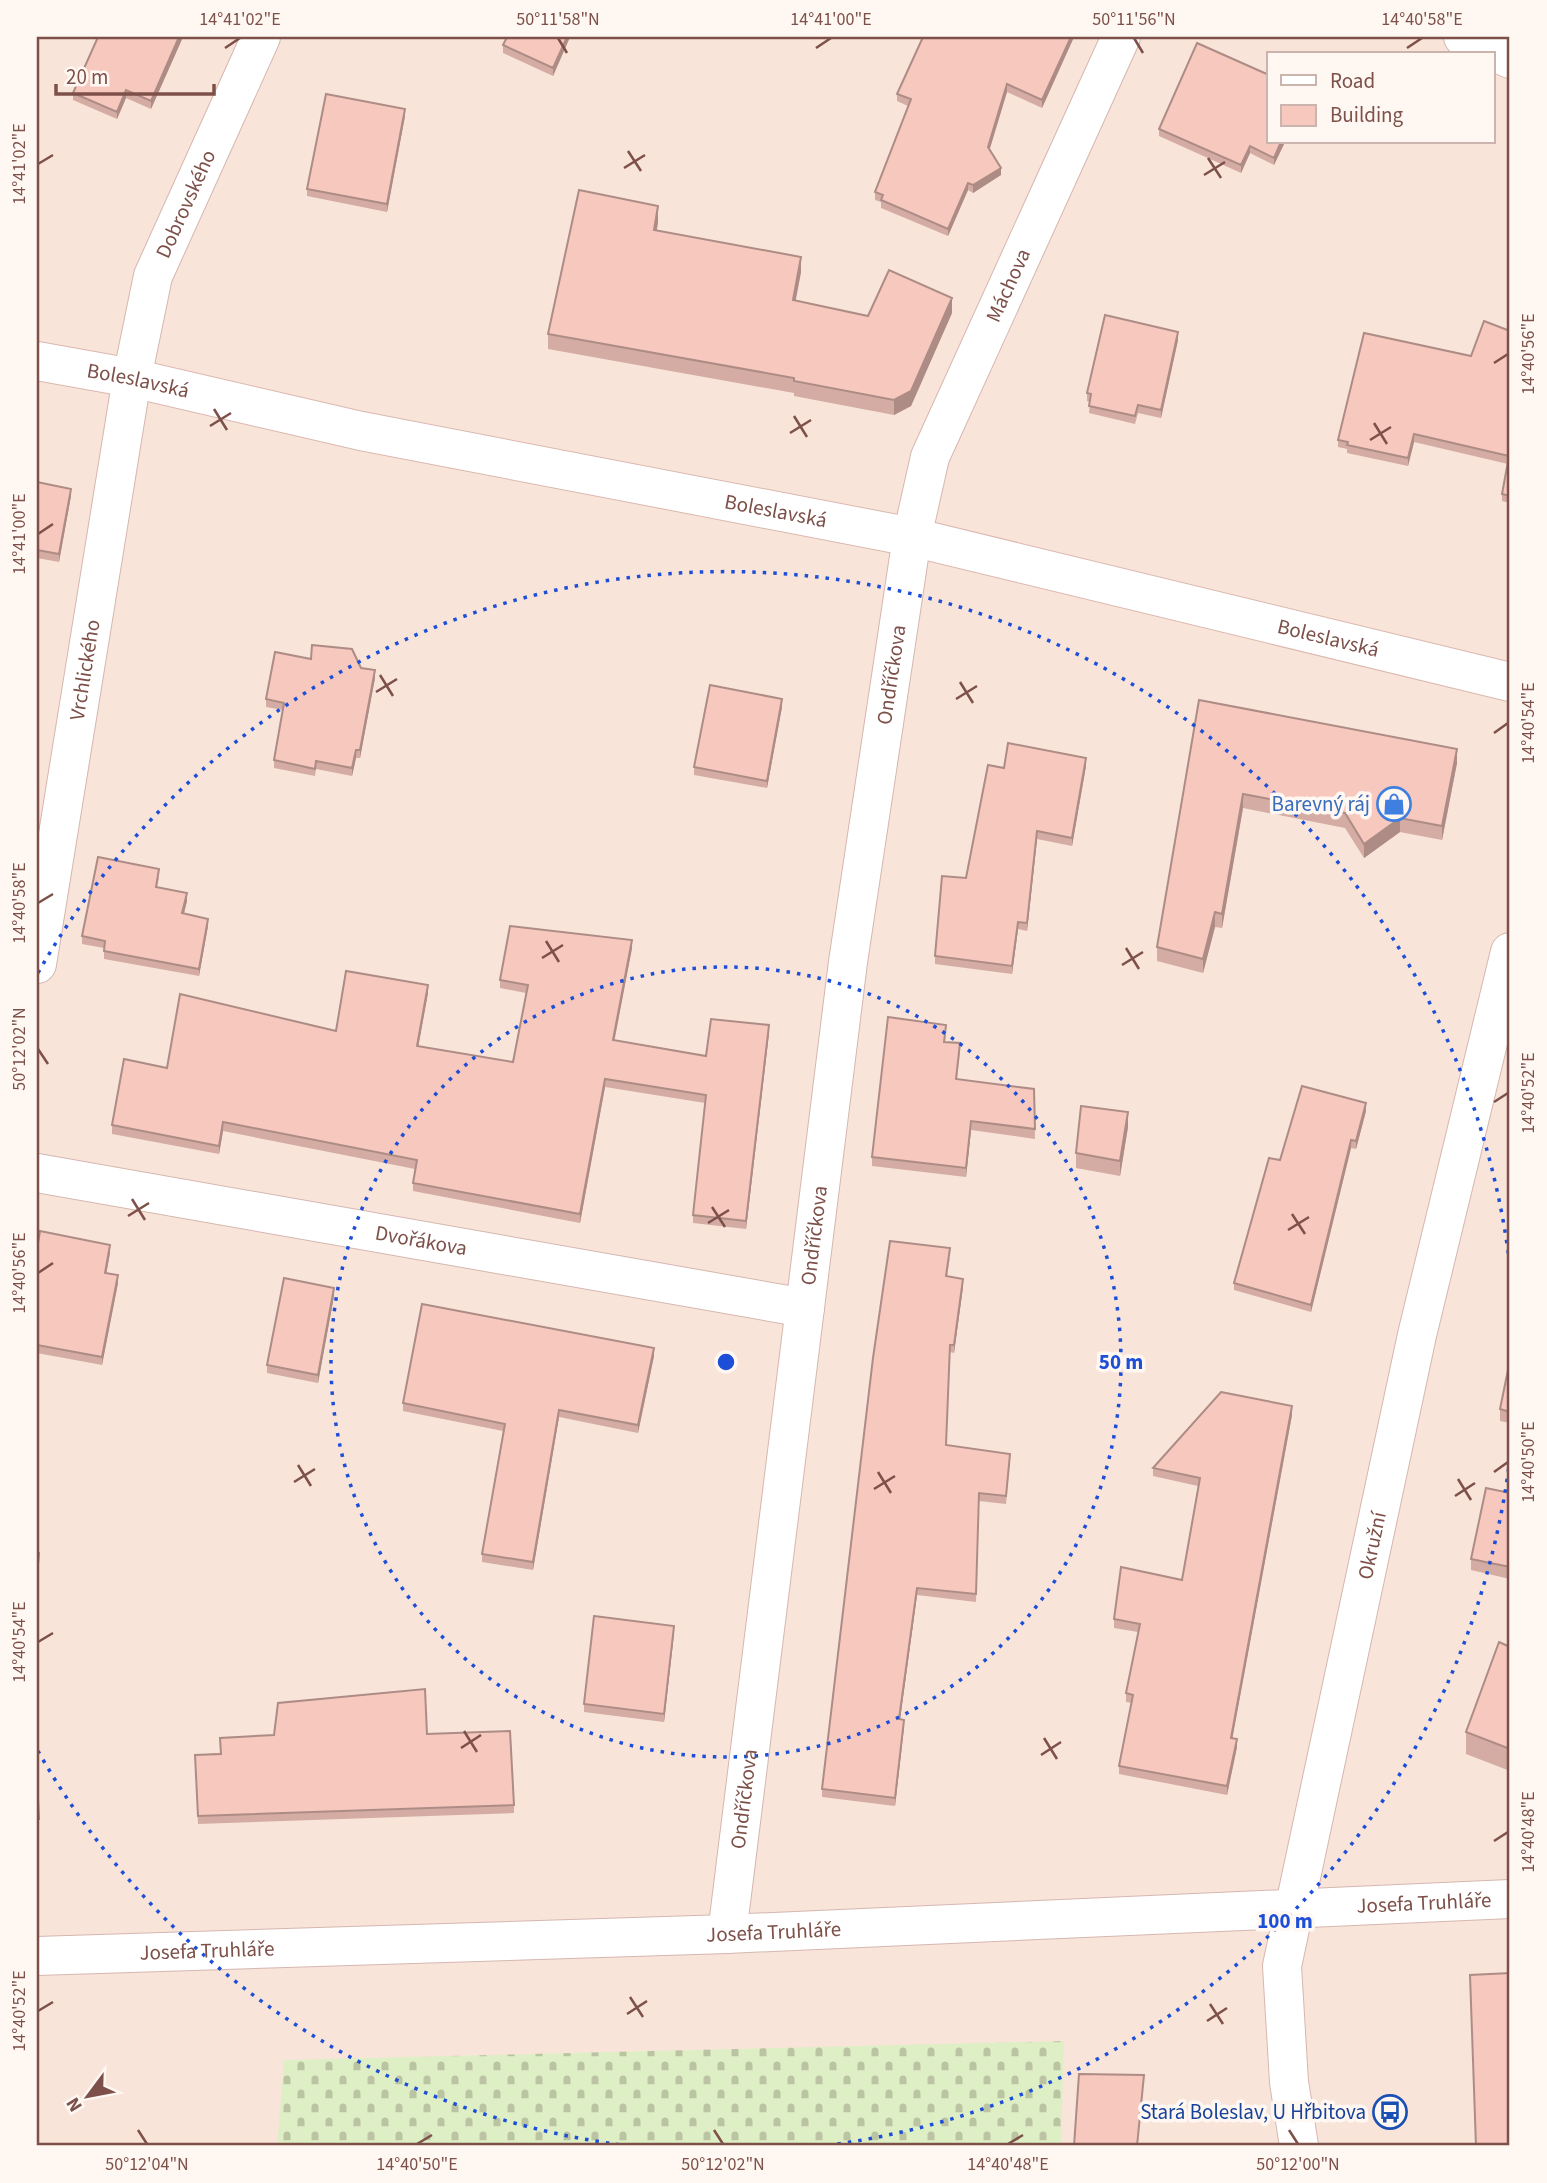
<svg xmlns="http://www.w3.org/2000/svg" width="1547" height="2183" viewBox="0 0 1547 2183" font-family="'Source Sans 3',sans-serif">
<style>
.residential{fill:#f9e4da;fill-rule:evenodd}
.cemetery{fill:url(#cemetery-stones)}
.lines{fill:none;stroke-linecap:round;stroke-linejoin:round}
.minor-casing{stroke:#d5b7b0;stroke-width:40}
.secondary-casing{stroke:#dbb8af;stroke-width:40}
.minor{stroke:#fff;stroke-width:38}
.secondary{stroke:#fff;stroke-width:38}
.wall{fill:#d4aca3}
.shaded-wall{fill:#ad8c85}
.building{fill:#f7c8be;stroke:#ad8c85;stroke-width:2}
.ticks{fill:none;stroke:#7d5049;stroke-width:2.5}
.ring{fill:none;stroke:#1d4ed8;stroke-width:3.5;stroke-dasharray:3.5 7}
.labels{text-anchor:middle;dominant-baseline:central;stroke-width:7;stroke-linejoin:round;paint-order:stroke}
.street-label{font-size:21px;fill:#7d5049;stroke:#fff7f2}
.shop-label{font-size:21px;fill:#366cbe;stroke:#fff7f2;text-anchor:end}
.transit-label{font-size:21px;fill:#164399;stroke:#fff7f2;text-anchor:end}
.centre{fill:#1d4ed8;stroke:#fff7f2;stroke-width:3.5}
.ring-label{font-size:21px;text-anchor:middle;font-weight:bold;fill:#1d4ed8;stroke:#fff7f2;stroke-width:7;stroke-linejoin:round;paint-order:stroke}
.neatline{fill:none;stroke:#7d5049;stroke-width:2.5}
.ticks-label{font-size:18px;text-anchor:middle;fill:#7d5049}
</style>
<defs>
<pattern id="cemetery-stones" width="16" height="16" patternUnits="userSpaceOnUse" patternTransform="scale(1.75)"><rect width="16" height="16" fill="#dfefc5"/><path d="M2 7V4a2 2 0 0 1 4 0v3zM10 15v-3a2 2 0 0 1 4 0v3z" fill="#bac4a2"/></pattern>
</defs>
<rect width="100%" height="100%" fill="#fef1e9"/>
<!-- residential -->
<path class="residential" d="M37 37H1510V2146H37ZM1269 54H1493V142H1269Z"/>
<!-- cemetery -->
<path class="cemetery" d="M1064 2041 1061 2146H277L284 2060Z"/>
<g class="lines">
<!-- minor casing -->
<g class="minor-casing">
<g id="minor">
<path d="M1463 37 1510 59"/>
<path id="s1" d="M37 964 132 378 153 276 261 37"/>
<path id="s2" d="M37 1173 805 1308"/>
<path id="s3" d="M727 1934 848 962 912 537 930 457 1121 37"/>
<path id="s4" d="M37 1956 727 1934 1510 1899"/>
<path id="s5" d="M1299 2146 1289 2082 1282 1966 1417 1335 1510 952"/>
</g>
</g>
<!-- secondary casing -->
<g class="secondary-casing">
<g id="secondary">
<path id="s6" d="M37 361 132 378 361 431 912 537 1510 682"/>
</g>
</g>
<!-- minor -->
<use href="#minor" class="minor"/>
<!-- secondary -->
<use href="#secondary" class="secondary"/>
</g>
<!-- wall -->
<path class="wall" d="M183 37 151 109 126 98 117 119 73 100V93Z
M570 37 553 76 503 53V45Z
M1074 37 1042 108 1007 92 989 150 1001 175 973 193 968 190 948 236 881 208V202L875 200V192L908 106 897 101V94Z
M405 116 387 212 307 196V189Z
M1159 129 1269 142H1285L1274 165 1250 153 1241 173 1159 136Z
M658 222 657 230 801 272 795 301 868 316 952 313 911 406 894 415 794 396V393L548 349V334Z
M1510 331V503L1502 501V494L1508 464 1414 442 1408 466 1347 453V449L1338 447V440Z
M1178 340 1161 418 1138 413 1135 424 1089 413 1090 402 1087 401V393Z
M37 482 71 496 59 562 37 558Z
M361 668 375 678 360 758H356L352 776 316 769 315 776 274 768V760L283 710 266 707V699Z
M1199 700 1457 763 1442 840 1400 832 1364 858 1345 828 1243 808 1222 928 1215 927 1203 973 1157 961V947Z
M782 707 767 788 694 775V767Z
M1086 766 1072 846 1037 839 1027 931 1018 929 1012 974 935 964V956L966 878 1004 768Z
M159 877 157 887 187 901 184 913 208 926 199 976 104 959V948L82 944V936Z
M632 948 614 1040 706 1056 769 1033 746 1229 693 1223V1215L705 1103 605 1087 580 1223 413 1191V1183L415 1169 223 1131 219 1154 112 1134V1125L167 1068 336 1031 428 993 418 1046 513 1062 526 993 500 988V980Z
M946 1034 945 1042 960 1052 957 1079 1034 1089 1035 1139 971 1130 966 1177 872 1166V1157Z
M1366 1111 1356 1149 1351 1148 1311 1312 1234 1290V1283Z
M1128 1127 1120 1176 1076 1168V1153Z
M37 1249 110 1253 106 1274 118 1283 102 1365 37 1353Z
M950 1256 947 1277 963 1287 954 1353 950 1352 946 1445 1010 1461 1006 1504 979 1501 976 1602 917 1595 900 1719 904 1727 895 1806 822 1797V1789Z
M334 1296 318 1383 267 1373V1365Z
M654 1356 638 1433 559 1417 533 1570 482 1562V1554L503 1431 403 1411V1403Z
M1510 1360V1423L1500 1421V1409Z
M1292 1415 1232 1738 1237 1747 1227 1795 1119 1774V1766L1132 1703 1126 1702V1693L1138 1632 1114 1628V1619L1182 1580 1198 1486 1153 1476V1468Z
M1510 1493V1579L1471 1570V1559Z
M674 1633 664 1722 584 1712V1704Z
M1510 1647V1771L1466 1754V1732Z
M427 1734 514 1805V1813L198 1824 195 1755Z
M37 1779 39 1819V1834H37Z"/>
<!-- shaded-wall -->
<path class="shaded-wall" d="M179 37H183L151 109V101Z
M567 37H570L553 76V68Z
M1071 37H1074L1042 108V100Z
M1007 84V92L988 155V147Z
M126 90V98L117 119V112Z
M405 109V116L387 212V204Z
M38 131V146L37 155V140Z
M1281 142H1285L1274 165V158Z
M1250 146V153L1241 173V165Z
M1001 168V175L973 193V185Z
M968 183V190L948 236V229Z
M658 206V222L654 245V230Z
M801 257V272L793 315V300Z
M952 298V313L911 406 894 415V400Z
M1178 332V340L1161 418V410Z
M1414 434V442L1408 466V458Z
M71 489V496L59 562V554Z
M375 670V678L360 758V750Z
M782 699V707L767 788V781Z
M1457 749V763L1442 840V826Z
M356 750V758L352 776V768Z
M1086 758V766L1072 846V838Z
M1243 794V808L1222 928V914Z
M1400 818V832L1364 858V844Z
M1037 831V839L1027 931V923Z
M187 893V901L182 921V913Z
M1215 912V927L1203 973V959Z
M208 919V926L199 976V969Z
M1018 922V929L1012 974V966Z
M632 940V948L613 1048V1040Z
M428 985V993L417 1054V1046Z
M769 1025V1033L746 1229V1221Z
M605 1079V1087L580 1223V1214Z
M1366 1103V1111L1356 1149V1141Z
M1128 1112V1127L1120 1176V1161Z
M971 1121V1130L966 1177V1168Z
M223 1122V1131L219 1154V1146Z
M1351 1140V1148L1311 1312V1305Z
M110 1245V1253L105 1281V1273Z
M118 1275V1283L102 1365V1357Z
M963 1279V1287L954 1353V1345Z
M334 1288V1296L318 1383V1375Z
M654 1348V1356L638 1433V1425Z
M1292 1406V1415L1231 1746V1738Z
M559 1410V1417L533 1570V1562Z
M917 1588V1595L899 1727V1719Z
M674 1626V1633L664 1722V1714Z
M904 1720V1727L895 1806V1798Z
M1237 1739V1747L1227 1795V1786Z"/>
<!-- building -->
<path class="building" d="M98 37H179L151 101 126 90 117 112 73 93Z
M507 37H567L553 68 503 45Z
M923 37H1071L1042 100 1007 84 988 147 1001 168 973 185 968 183 948 229 881 200 883 195 875 192 911 99 897 94Z
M1197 43 1269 75V142H1281L1274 158 1250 146 1241 165 1159 129Z
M326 94 405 109 387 204 307 189Z
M579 190 658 206 654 230 801 257 793 300 868 316 889 270 952 298 911 391 894 400 794 381V378L548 334Z
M1105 315 1178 332 1161 410 1138 405 1135 416 1089 406 1091 394 1087 393Z
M1484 321 1510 331V496L1502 494 1509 456 1414 434 1408 458 1347 445 1348 442 1338 440 1364 333 1471 356Z
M37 482 71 489 59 554 37 550Z
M312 645 352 649 361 668 375 670 360 750H356L352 768 316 761 315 769 274 760 284 703 266 699 275 652 311 659Z
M710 685 782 699 767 781 694 767Z
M1199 700 1457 749 1442 826 1400 818 1364 844 1345 813 1243 794 1222 914 1215 912 1203 959 1157 947Z
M1008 743 1086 758 1072 838 1037 831 1027 923 1018 922 1012 966 935 956 942 876 966 878 988 765 1004 768Z
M98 857 159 869 156 887 187 893 182 913 208 919 199 969 104 951 105 941 82 936Z
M510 926 632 940 613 1040 706 1056 711 1019 769 1025 746 1221 693 1215 706 1095 605 1079 580 1214 413 1183 417 1160 223 1122 219 1146 112 1125 124 1059 167 1068 180 994 336 1031 346 971 428 985 417 1046 513 1062 528 985 500 980Z
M888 1017 946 1025 944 1042 960 1043 956 1079 1034 1089 1035 1129 971 1121 966 1168 872 1157Z
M1302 1086 1366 1103 1356 1141 1351 1140 1311 1305 1234 1283 1269 1158 1280 1160Z
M1081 1106 1128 1112 1120 1161 1076 1153Z
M40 1231 110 1245 105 1273 118 1275 102 1357 37 1345V1249Z
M890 1241 950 1248 946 1276 963 1279 954 1345H950L946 1445 1010 1454 1006 1496 979 1493 976 1594 917 1588 899 1719 904 1720 895 1798 822 1789 873 1358Z
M284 1278 334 1288 318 1375 267 1365Z
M422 1304 654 1348 638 1425 559 1410 533 1562 482 1554 505 1424 403 1403Z
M1510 1360V1412L1500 1409Z
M1221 1392 1292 1406 1231 1738 1237 1739 1227 1786 1119 1766 1133 1695 1126 1693 1140 1624 1114 1619 1121 1567 1182 1580 1200 1478 1153 1468Z
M1486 1488 1510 1493V1567L1471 1559Z
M37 1552 39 1553 37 1576Z
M594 1616 674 1626 664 1714 584 1704Z
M1499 1642 1510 1647V1749L1466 1732Z
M425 1689 427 1734 510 1731 514 1805 198 1816 195 1755 221 1754 220 1738 274 1735 278 1703Z
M37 1779 39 1819H37Z
M1510 1973V2146H1476L1470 1975Z
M1079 2074 1144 2075 1137 2146H1074Z"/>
<!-- ticks -->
<path class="ticks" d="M558 38 567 53M1134 38 1143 53M225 48 240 38M816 48 831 38M1407 48 1422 38M628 151 641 171M1208 158 1221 178M38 164 53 155M624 168 645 155M1204 175 1225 162M1494 363 1508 354M214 409 227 430M794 416 807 437M1374 423 1387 444M210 426 231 413M790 433 811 420M1370 440 1391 427M38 534 53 524M380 675 393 696M960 682 973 703M376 692 397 679M956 699 977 686M1494 733 1508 723M38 903 53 894M546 941 559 962M1126 948 1139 969M542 958 563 945M1122 965 1143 952M38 1049 48 1064M1494 1102 1508 1093M132 1199 145 1220M712 1207 725 1227M1292 1214 1305 1234M128 1216 149 1203M708 1223 729 1210M1288 1230 1309 1217M38 1273 53 1263M298 1465 311 1486M878 1472 891 1493M1494 1472 1508 1462M1458 1479 1471 1500M294 1482 315 1469M874 1489 895 1476M1455 1496 1475 1483M38 1642 53 1633M464 1731 477 1752M1044 1738 1057 1759M461 1748 481 1735M1041 1755 1061 1742M1494 1841 1508 1832M630 1997 643 2017M1210 2004 1223 2024M38 2011 53 2002M627 2014 647 2001M1207 2021 1227 2008M138 2130 147 2144M714 2130 723 2144M1289 2130 1298 2144M417 2144 432 2135M1008 2144 1023 2135"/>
<!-- distance rings -->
<g class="ring">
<circle cx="726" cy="1362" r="395"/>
<path d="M1510 1458A790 790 0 0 1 822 2146M630 2146A790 790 0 0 1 38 1751M38 973A790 790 0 0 1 1510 1266"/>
</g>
<!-- icons -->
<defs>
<g id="shop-ring" transform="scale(1.75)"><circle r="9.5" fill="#fff7f2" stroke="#3f7fe0" stroke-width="1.5"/><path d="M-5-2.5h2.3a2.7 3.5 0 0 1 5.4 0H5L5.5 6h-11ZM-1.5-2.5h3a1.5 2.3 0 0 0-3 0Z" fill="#3f7fe0"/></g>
<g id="bus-ring" transform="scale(1.75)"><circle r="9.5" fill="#fff7f2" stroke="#1a4fb4" stroke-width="1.5"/><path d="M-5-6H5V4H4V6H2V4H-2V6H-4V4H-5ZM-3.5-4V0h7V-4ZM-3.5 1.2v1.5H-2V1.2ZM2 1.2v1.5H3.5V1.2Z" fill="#1a4fb4"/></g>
</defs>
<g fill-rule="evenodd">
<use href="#shop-ring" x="1394" y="804"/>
<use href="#bus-ring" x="1390" y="2112"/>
</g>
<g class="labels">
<!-- street labels -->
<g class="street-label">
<text stroke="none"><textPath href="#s1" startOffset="777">Dobrovského</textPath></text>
<text stroke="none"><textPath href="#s3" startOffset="1680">Máchova</textPath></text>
<text stroke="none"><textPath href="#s6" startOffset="103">Boleslavská</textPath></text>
<text stroke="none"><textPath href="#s6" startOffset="754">Boleslavská</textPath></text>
<text stroke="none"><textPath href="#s6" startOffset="1321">Boleslavská</textPath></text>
<text stroke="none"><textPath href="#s1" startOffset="298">Vrchlického</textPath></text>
<text stroke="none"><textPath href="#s3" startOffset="1270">Ondříčkova</textPath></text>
<text stroke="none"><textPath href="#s3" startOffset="704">Ondříčkova</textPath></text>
<text stroke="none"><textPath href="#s2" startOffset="390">Dvořákova</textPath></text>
<text stroke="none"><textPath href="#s5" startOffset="611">Okružní</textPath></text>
<text stroke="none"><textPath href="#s3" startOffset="136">Ondříčkova</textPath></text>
<text stroke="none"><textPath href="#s4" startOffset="1388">Josefa Truhláře</textPath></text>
<text stroke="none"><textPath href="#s4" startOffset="737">Josefa Truhláře</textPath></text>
<text stroke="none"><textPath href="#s4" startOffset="170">Josefa Truhláře</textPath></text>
</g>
<!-- shop labels -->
<g class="shop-label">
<text x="1370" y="804">Barevný ráj</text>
</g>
<!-- transit labels -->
<g class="transit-label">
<text x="1366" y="2112">Stará Boleslav, U Hřbitova</text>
</g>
</g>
<circle cx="726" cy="1362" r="10" class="centre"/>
<g class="ring-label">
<text x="1121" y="1369">50 m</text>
<text x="1285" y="1928">100 m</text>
</g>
<!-- border -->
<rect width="1547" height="2183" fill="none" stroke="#fff7f2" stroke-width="77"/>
<!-- legend -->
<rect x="1267" y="52" width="228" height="91" fill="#fff7f2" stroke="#cbb4ae" stroke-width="2"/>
<rect x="1281" y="75" width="35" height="10" fill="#ffffff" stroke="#cbb4ae" stroke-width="2"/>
<text x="1330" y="88" font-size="21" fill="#7d5049">Road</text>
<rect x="1281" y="105" width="35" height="21" fill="#f7c8be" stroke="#cbb4ae" stroke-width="2"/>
<text x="1330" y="122" font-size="21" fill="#7d5049">Building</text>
<!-- north arrow -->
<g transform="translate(88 2096) rotate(238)" stroke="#fff7f2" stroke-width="5" paint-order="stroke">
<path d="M0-5L12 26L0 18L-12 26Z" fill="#7d5049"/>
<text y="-10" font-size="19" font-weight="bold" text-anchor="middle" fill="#7d5049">N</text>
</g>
<!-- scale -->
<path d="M56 84v10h158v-10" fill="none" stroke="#7d5049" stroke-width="3.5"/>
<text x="66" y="84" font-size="21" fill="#7d5049" stroke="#fff7f2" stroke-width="5" paint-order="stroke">20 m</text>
<rect x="38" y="38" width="1470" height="2106" class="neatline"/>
<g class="ticks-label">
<text x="240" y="25">14°41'02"E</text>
<text x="558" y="25">50°11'58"N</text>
<text x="831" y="25">14°41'00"E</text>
<text x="1134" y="25">50°11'56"N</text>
<text x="1422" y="25">14°40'58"E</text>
<text transform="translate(19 164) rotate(-90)" y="6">14°41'02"E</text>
<text transform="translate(1528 354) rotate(-90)" y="6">14°40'56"E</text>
<text transform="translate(19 534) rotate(-90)" y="6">14°41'00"E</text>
<text transform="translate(1528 723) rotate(-90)" y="6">14°40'54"E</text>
<text transform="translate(19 903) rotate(-90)" y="6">14°40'58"E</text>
<text transform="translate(19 1049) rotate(-90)" y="6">50°12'02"N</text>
<text transform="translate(1528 1093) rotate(-90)" y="6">14°40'52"E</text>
<text transform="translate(19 1273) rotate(-90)" y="6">14°40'56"E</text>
<text transform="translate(1528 1462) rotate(-90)" y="6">14°40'50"E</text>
<text transform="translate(19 1642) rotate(-90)" y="6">14°40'54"E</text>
<text transform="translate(1528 1832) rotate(-90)" y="6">14°40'48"E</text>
<text transform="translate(19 2011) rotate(-90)" y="6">14°40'52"E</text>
<text x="147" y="2170">50°12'04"N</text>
<text x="417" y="2170">14°40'50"E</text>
<text x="723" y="2170">50°12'02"N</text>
<text x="1008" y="2170">14°40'48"E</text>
<text x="1298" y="2170">50°12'00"N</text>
</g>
</svg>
